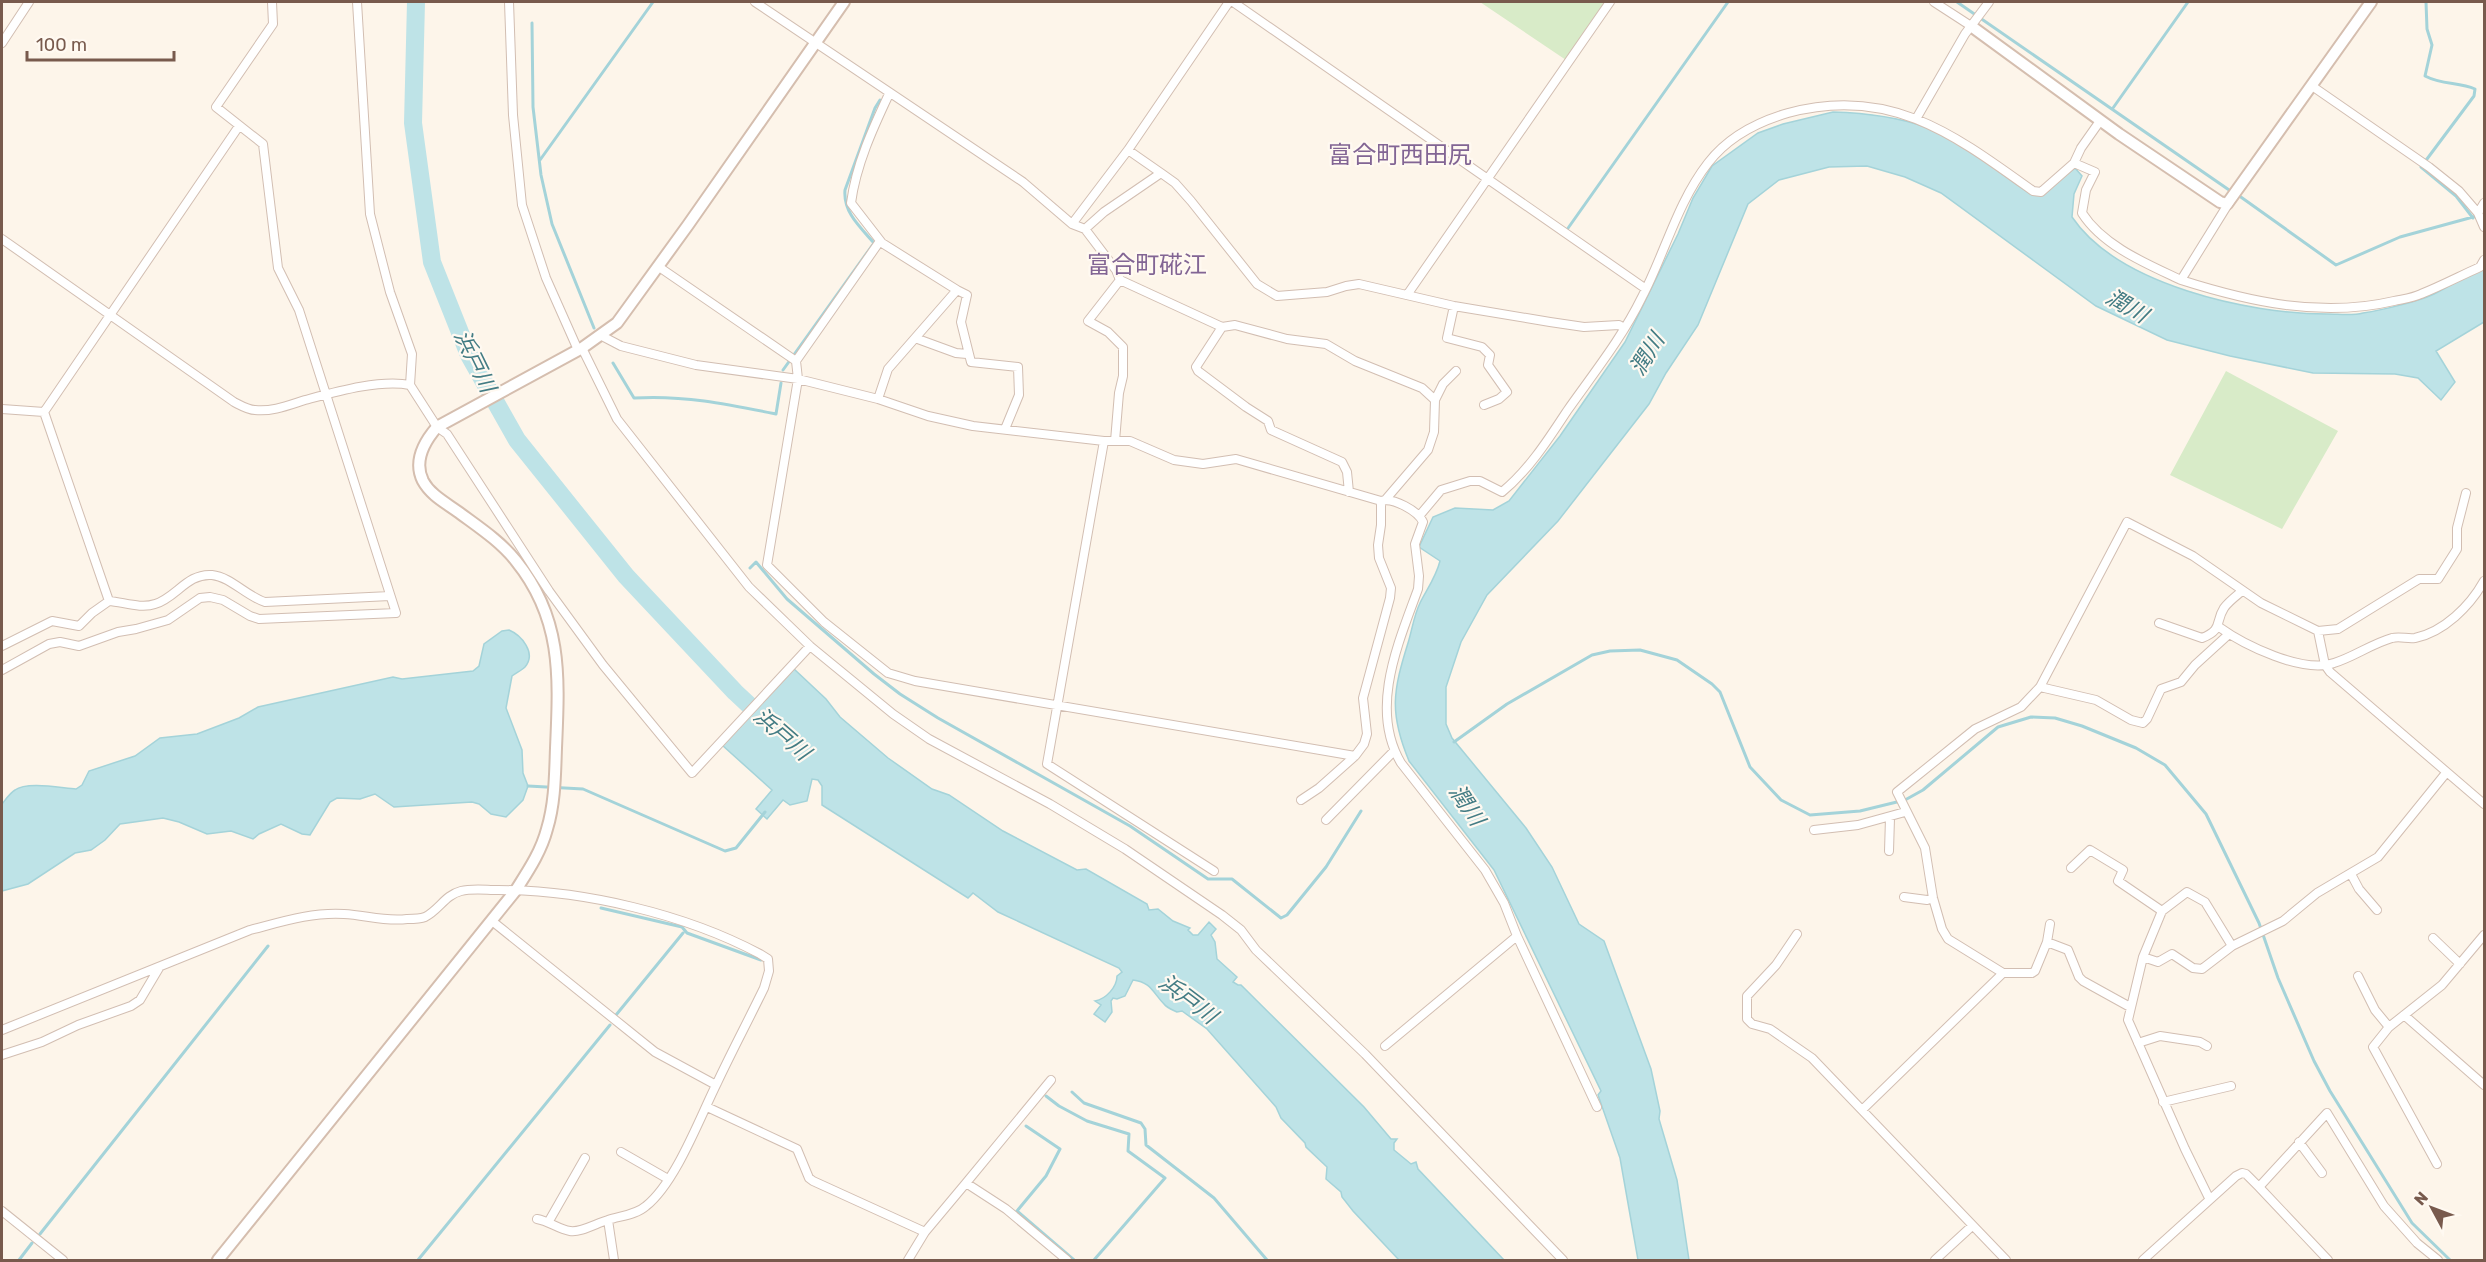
<svg xmlns="http://www.w3.org/2000/svg" width="2486" height="1262" viewBox="0 0 2486 1262" font-family="Rubik,'Noto Sans JP',sans-serif">
<style>
.green{fill:#d8ebc8}
.water{fill:#bee3e7;stroke:#a4d3d9;stroke-width:1.5}
.lines{fill:none;stroke-linecap:round;stroke-linejoin:round}
.stream{stroke:#a4d3d9;stroke-width:3}
.river{stroke:#bee3e7;stroke-width:18}
.street-casing{stroke:#d2beb2;stroke-width:10}
.secondary-casing{stroke:#d5beaf;stroke-width:14}
.street{stroke:#fff;stroke-width:8}
.secondary{stroke:#fff;stroke-width:10}
.labels{text-anchor:middle;dominant-baseline:central;stroke-width:4.5;stroke-linejoin:round;paint-order:stroke}
.water-label{font-size:22px;font-style:italic;fill:#437c84;stroke:#fff9f1}
.quarter-label{font-size:24px;fill:#826594;stroke:#fff9f1}
</style>
<rect width="100%" height="100%" fill="#fdf5ea"/>
<!-- green -->
<path class="green" d="M1480 2H1607L1566 60Z
M2226 371 2338 431 2282 529 2170 475Z"/>
<!-- water -->
<path class="water" d="M1833 112C1865 113 1895 116 1925 127 1959 140 2001 174 2032 195H2041L2075 168 2082 176 2074 194 2072 217C2118 285 2249 314 2327 314 2339 314 2352 316 2363 313 2382 310 2417 302 2434 294 2451 286 2468 274 2484 264V322L2436 351 2455 382 2441 400 2418 378 2395 374 2313 373 2230 356 2167 340 2096 306 1941 193 1905 177 1867 166 1829 167 1779 180 1748 204 1698 325 1666 373 1649 404 1558 521 1487 595 1461 642 1446 687V724L1452 738 1526 828 1552 867 1579 924 1604 941 1651 1069 1660 1111 1659 1119 1677 1180 1689 1260H1638L1620 1158 1598 1095 1601 1091 1494 870 1409 761C1389 713 1393 691 1408 643 1412 630 1414 615 1420 603 1427 589 1436 577 1440 561L1419 547 1433 517 1455 508 1493 510 1509 501 1560 436 1625 342 1678 234 1693 198 1712 166 1758 133 1783 124Z
M509 630C521 635 537 653 525 667 522 670 516 673 512 676L506 708 522 750 523 773 528 786 523 800 506 817 491 814 479 804 472 802 394 807 375 794 360 799 337 798 330 802 310 835 302 834 281 824 259 834 253 839 231 831 207 834 179 822 163 818 120 824 105 840 91 850 75 853 28 884 2 891V804C6 799 10 793 15 790 27 781 61 788 76 789L82 785 89 771 135 756 160 738 197 734 239 718 258 707 393 677 402 679 473 671 479 666 484 644 502 631Z
M793 668 826 699 840 717 888 758 932 789 949 795 1003 831 1077 870 1086 869 1147 904 1149 910 1158 909 1173 921 1190 928 1188 930 1193 935H1198L1209 922 1216 929 1211 935 1215 942 1217 959 1237 977 1233 982 1238 985H1241L1364 1107 1391 1139H1397L1394 1143V1150L1411 1164 1416 1162 1418 1169 1504 1260H1399L1353 1211 1342 1197 1341 1192 1326 1179 1327 1167 1306 1147 1305 1143 1281 1118 1276 1107 1207 1029 1182 1011 1177 1012C1173 1010 1167 1008 1164 1004 1153 993 1151 982 1133 980L1125 996 1117 999 1113 998 1111 1001 1112 1012 1105 1022 1094 1014 1101 1005 1095 1001C1106 999 1117 987 1117 976L1122 972 1119 968 998 912 973 893 968 898 822 805V786L818 780 812 779 807 801 790 805 783 800 767 819 756 809 772 790 722 745Z"/>
<g class="lines">
<!-- stream -->
<path class="stream" d="M1957 2 2232 192
M2426 2 2427 29 2432 45 2425 76C2442 85 2459 82 2475 89L2474 96 2421 167 2456 196 2473 218
M532 23 533 107 541 175 552 224 594 328
M2113 108 2188 2
M540 160 653 2
M2238 195 2336 265 2400 237 2484 214
M1566 231 1728 2
M613 363 634 398C684 395 727 404 776 414L781 383
M783 370 874 243C860 227 843 212 845 190L875 108 880 100
M750 568 756 562 787 599 874 674 900 694 938 718 1130 826 1208 879H1232L1281 918 1287 915 1326 867 1361 811
M1454 742 1507 704 1592 655 1610 651 1640 650 1677 660 1712 684 1720 692 1750 767 1781 800 1810 815 1860 811 1905 800 1923 790 1998 727 2031 717 2055 718 2082 726 2136 748 2165 765 2206 814 2259 923 2278 978 2314 1061 2330 1091 2412 1223 2450 1260
M528 786 583 789 725 851 736 848 765 812
M601 908 682 927 687 933 761 960
M616 1015 683 933
M1072 1092 1084 1103 1141 1123 1145 1129 1146 1145 1214 1198 1267 1260
M1046 1096 1059 1106 1087 1121 1129 1134 1128 1151 1165 1178 1094 1260
M1026 1126 1060 1149 1046 1176 1017 1211 1074 1260
M40 1234 268 946
M19 1260 32 1243
M418 1260 610 1025"/>
<!-- river -->
<path class="river" d="M416 2 413 123 432 262 469 355 517 440 626 576 735 692 767 722"/>
<!-- street casing -->
<g class="street-casing">
<path id="street" d="M357 2 370 214 390 292 412 354 410 385
M509 2 513 115 522 205 546 278 578 350
M755 2 1023 182 1072 224 1085 229 1116 270 1120 280 1088 321 1108 332 1123 347V376L1119 393 1115 441
M1233 2 1646 289
M1934 2 1971 26
M2 43 29 2
M2312 86 2429 167 2459 191 2478 213 2484 227
M1916 119 1965 34 1989 2
M1128 150 1161 173
M2074 163 2095 172 2086 190 2082 213C2103 246 2147 264 2181 280L2230 201
M2478 213 2484 203
M1072 224 1128 150 1229 2
M1085 229 1104 212 1161 173 1175 183 1191 201 1257 284 1277 296 1327 292 1346 286 1359 284 1454 306 1550 322 1584 327 1619 325 1624 328
M2 239 234 402C240 405 248 410 255 410 272 412 289 405 305 400 335 392 380 379 410 385L437 427 447 434 549 591 603 665 692 773 810 646
M659 267 796 361 798 379 767 565 824 622 888 673 915 681 1355 756 1364 744 1367 734 1363 698 1390 598 1391 588 1379 558 1378 545 1381 525V501
M1120 280 1222 327 1196 367 1198 371 1246 407 1268 421 1271 430 1342 462 1347 472 1349 492
M2181 280C2250 302 2322 318 2394 301 2403 299 2413 298 2421 294 2441 286 2460 276 2480 267L2484 260
M957 290 967 295 961 322 971 362 1018 367 1019 395 1005 429
M1407 295 1610 2
M1454 306 1447 338 1482 347 1490 355 1488 365 1507 392 1499 399 1484 405
M1222 327 1235 325 1287 339 1326 344 1355 361 1422 388 1435 400
M600 335 621 346 696 365 798 379 878 399 928 416 973 426 1104 441H1130L1174 460 1203 464 1236 459 1381 501C1393 497 1418 511 1423 522L1415 544 1419 576 1418 589C1398 644 1369 709 1401 763L1485 870 1504 903 1517 936 1385 1046
M915 338 956 353 967 354
M582 348 617 419 749 587 810 646 893 714 929 739 1050 804 1125 849 1222 915 1241 930 1256 950 1365 1054 1563 1260
M796 361 880 241
M878 399 888 369 957 290 882 243 851 203C856 165 873 128 889 94
M2 409 44 412
M44 412 239 126
M44 412 109 601
M1104 441 1047 764 1214 871
M1386 499 1428 450 1434 432 1435 400 1443 384 1456 371
M1420 515 1441 490 1470 481H1480L1502 492C1528 471 1548 440 1567 411 1593 374 1622 338 1642 297 1665 253 1677 203 1708 163 1728 137 1757 122 1788 113 1890 85 1955 135 2033 191L2041 192 2074 163 2081 148 2100 121
M2159 623 2202 638C2223 630 2215 622 2224 608 2228 602 2236 596 2242 591
M2219 627C2244 645 2303 674 2334 663 2354 657 2371 644 2392 638 2400 636 2407 639 2415 638 2444 632 2470 606 2484 581
M2318 631 2338 629 2419 579H2438L2457 549V528L2466 493
M2 646 52 621 79 626 92 613 109 601C123 602 141 609 155 604 176 598 187 573 212 575 231 577 246 596 265 602L390 596
M2 670 49 644 60 642 79 646 118 632 136 629 168 620 200 598 210 597 223 600 250 616 259 619 396 613 299 310 278 268 263 144 216 107 273 24 272 2
M2040 687 2096 700 2131 720 2143 723 2147 719 2161 689 2181 682 2195 665 2229 634
M1301 800 1319 788 1355 756
M1326 820 1394 751
M1814 830 1858 825 1905 812
M1889 851 1890 818
M2071 868 2090 850 2123 870 2118 881 2162 911
M2351 874 2359 889 2377 910
M1904 897 1927 900 1933 898
M492 921 655 1052 716 1085
M1797 934 1776 965 1747 996V1019L1752 1024 1770 1029 1812 1058 2006 1260
M1517 936 1597 1107
M2433 938 2460 964
M2047 942 2068 950 2079 977 2083 981 2130 1007
M2143 957 2158 962 2172 954 2193 968 2202 969 2232 946 2283 921 2317 893 2378 857 2446 773
M2003 973H2032L2035 971 2047 942 2050 924
M2358 976 2375 1010 2389 1027
M2404 1015 2484 1085
M2 1030 250 930C281 922 311 912 344 914 365 915 385 922 407 919 412 919 420 919 425 917 439 910 445 895 461 891 472 888 486 890 498 890 583 890 685 914 760 954L768 959 769 971 764 988C749 1019 732 1051 717 1083 700 1117 676 1182 646 1206 636 1215 620 1216 608 1220L614 1260
M2138 1043 2160 1036 2200 1042 2207 1046
M2 1055 42 1042 78 1025 131 1006 140 1000 159 968
M2163 1102 2231 1086
M707 1107 797 1149 809 1178 813 1181 925 1232
M1862 1110 2003 973 1948 939 1942 929 1933 898 1925 848 1897 792 1975 729 2021 707 2040 687 2127 522 2193 556 2261 603 2318 631 2325 665 2330 672 2484 804
M2299 1142 2322 1173
M621 1152 668 1179
M2437 1164 2373 1047 2389 1027 2442 985 2484 935
M966 1183 1051 1080
M2259 1187 2328 1260
M2209 1198 2185 1149 2128 1020 2143 957 2162 911 2187 892 2205 902 2232 946
M2 1211 63 1260
M537 1219C549 1221 558 1229 570 1231 580 1233 597 1223 608 1220
M549 1221 585 1158
M908 1260 925 1232 966 1183 1006 1209 1067 1260
M1935 1260 1972 1226
M2143 1260 2236 1176 2242 1173 2246 1174 2259 1187 2327 1113 2384 1206 2417 1243 2438 1260"/>
</g>
<!-- secondary casing -->
<g class="secondary-casing">
<path id="secondary" d="M1971 26 2119 134 2220 202 2227 204 2371 2
M218 1260 516 890C528 871 541 852 547 829 555 803 555 775 556 748 559 678 563 619 516 561 501 542 480 528 461 514 448 504 431 496 423 481 413 461 424 442 437 427L582 348 617 323 688 225 844 2"/>
</g>
<!-- street -->
<use href="#street" class="street"/>
<!-- secondary -->
<use href="#secondary" class="secondary"/>
</g>
<g class="labels">
<!-- water labels -->
<g class="water-label">
<text transform="translate(2127 306) rotate(30)">潤川</text>
<text transform="translate(1647 354) rotate(-58)">潤川</text>
<text transform="translate(475 361) rotate(64)">浜戸川</text>
<text transform="translate(782 734) rotate(41)">浜戸川</text>
<text transform="translate(1467 805) rotate(56)">潤川</text>
<text transform="translate(1188 999) rotate(37)">浜戸川</text>
</g>
<!-- quarter labels -->
<g class="quarter-label">
<text x="1400" y="155">富合町西田尻</text>
<text x="1147" y="265">富合町硴江</text>
</g>
</g>
<!-- border -->
<rect width="2486" height="1262" fill="none" stroke="#785a4d" stroke-width="6"/>
<!-- north arrow -->
<g transform="translate(2432 1208) rotate(311)" stroke="#fff9f1" stroke-width="4.5" paint-order="stroke">
<path d="M0-4.5L10 22L0 15L-10 22Z" fill="#785a4d"/>
<text y="-9" font-size="16" font-weight="bold" text-anchor="middle" fill="#785a4d">N</text>
</g>
<!-- scale -->
<path d="M27 51v9h147v-9" fill="none" stroke="#785a4d" stroke-width="3"/>
<text x="36" y="51" font-size="18" fill="#785a4d" stroke="#fff9f1" stroke-width="4.5" paint-order="stroke">100 m</text>
</svg>
